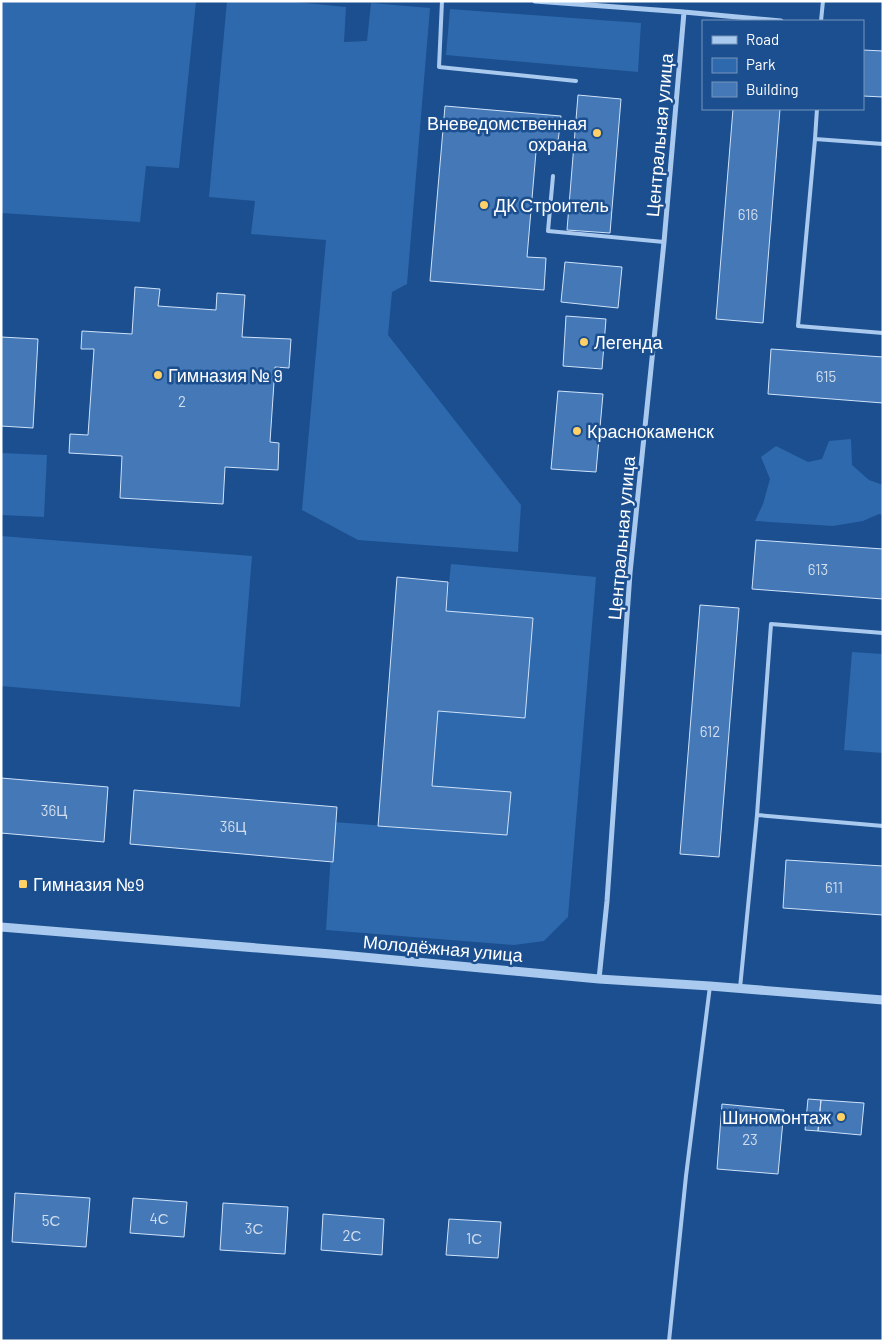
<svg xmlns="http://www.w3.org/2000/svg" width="884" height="1342" viewBox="0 0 884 1342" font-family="Barlow,sans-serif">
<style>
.green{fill:#2e69ad}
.building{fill:#4478b7;stroke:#cfe3fa}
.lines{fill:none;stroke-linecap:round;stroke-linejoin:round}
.service{stroke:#a9c9ee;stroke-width:4}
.minor{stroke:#a9c9ee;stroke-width:5}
.tertiary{stroke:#a9c9ee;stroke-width:9}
.poi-dot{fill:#ffd166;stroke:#1b4f8f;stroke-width:2}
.labels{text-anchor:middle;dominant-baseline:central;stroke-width:5;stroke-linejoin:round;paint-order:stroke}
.number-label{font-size:15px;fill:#d0dded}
.poi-label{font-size:18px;fill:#fff;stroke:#1b4f8f;text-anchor:start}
.street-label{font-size:18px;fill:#fff;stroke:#1b4f8f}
</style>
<rect width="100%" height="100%" fill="#1b4f8f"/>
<!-- green -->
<path class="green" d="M1 1H196L179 168 146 166 140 222 1 213Z
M227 1H285L346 7 344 42 367 41 371 3 430 8 407 284 392 292 388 335 521 505 518 552 358 540 302 510 326 240 251 234 255 201 209 197Z
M450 9 641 23 638 72 446 55Z
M851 439 852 465 869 480 883 485V515L879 514 863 521 833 526 755 521 763 504 770 479 761 457 776 446 808 462 822 459 829 441Z
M1 453 47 455 44 517 1 515Z
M1 536 252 556 240 707 1 686Z
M451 564 596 577 568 917 544 941 514 945 326 930 333 822 507 835 511 792 432 786 438 711 525 718 533 619 446 611Z
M852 652 883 654V753L844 750Z"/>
<!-- building -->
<path class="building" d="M863 50 883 51V97L863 96Z
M578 95 621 99 610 233 567 230Z
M445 106 561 116 558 142 537 140 527 257 546 258 544 290 430 281Z
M733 109H780L763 323 716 319Z
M565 262 622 267 618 308 561 302Z
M135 287 160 289 158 306 216 310 217 293 245 295 242 337 291 339 289 368 275 367 270 442 279 443 278 470 225 467 223 504 120 498 122 456 69 453 70 434 88 435 94 349H81L82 331 132 334Z
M566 316 606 319 602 369 563 366Z
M1 337 38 339 33 428 1 426Z
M771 349 883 357V403L768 394Z
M558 391 603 394 596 472 551 469Z
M756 540 883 549V599L752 589Z
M397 577 448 582 446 611 533 618 525 718 438 711 432 786 511 792 507 835 378 826Z
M700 605 739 608 719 857 680 854Z
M1 778 108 787 104 842 1 833Z
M134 790 337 807 333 862 130 844Z
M786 860 883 866V915L783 908Z
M808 1099 821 1100 818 1131 805 1130Z
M821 1100 864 1103 861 1135 818 1131Z
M722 1104 784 1110 778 1174 717 1169Z
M15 1193 90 1198 86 1247 12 1242Z
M133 1198 187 1202 184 1237 130 1233Z
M223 1203 288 1207 285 1254 220 1250Z
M323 1214 384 1219 382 1255 321 1250Z
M449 1219 501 1222 498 1258 446 1255Z"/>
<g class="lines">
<!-- service -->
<path class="service" d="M442 1 439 67 576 81
M821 21 823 1
M817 109 815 139 883 144
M815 139 798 326 883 333
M553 176 548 231 664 242
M757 815 883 826
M740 988 757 815 771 624 883 633
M669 1341 686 1176 710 986"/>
<!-- minor -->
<path class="minor" d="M535 1 684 12 781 21
M599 979 607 901 630 573 664 242 684 12"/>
<!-- tertiary -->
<path class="tertiary" d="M1 927 331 954 599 979 710 986 883 1000"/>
</g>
<!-- markers -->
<g class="poi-dot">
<circle cx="597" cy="133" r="5"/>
<circle cx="484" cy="205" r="5"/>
<circle cx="584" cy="342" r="5"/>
<circle cx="158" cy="375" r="5"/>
<circle cx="577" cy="431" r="5"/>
<rect x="18" y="879" width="10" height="10" rx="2.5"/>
<circle cx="841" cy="1117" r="5"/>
</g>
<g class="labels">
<!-- number labels -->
<g class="number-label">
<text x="748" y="214">616</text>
<text x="826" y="376">615</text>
<text x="182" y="401">2</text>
<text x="818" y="569">613</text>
<text x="710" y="731">612</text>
<text x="54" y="810">36Ц</text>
<text x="233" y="826">36Ц</text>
<text x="834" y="887">611</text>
<text x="750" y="1139">23</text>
<text x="159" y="1218">4С</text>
<text x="51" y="1220">5С</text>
<text x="254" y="1228">3С</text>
<text x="352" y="1235">2С</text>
<text x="474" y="1238">1С</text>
</g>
<!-- poi labels -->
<g class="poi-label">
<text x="587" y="123" text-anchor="end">Вневедомственная<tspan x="587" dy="21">охрана</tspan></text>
<text x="494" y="205">ДК Строитель</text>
<text x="594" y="342">Легенда</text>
<text x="168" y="375">Гимназия № 9</text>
<text x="587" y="431">Краснокаменск</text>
<text x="33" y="884">Гимназия №9</text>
<text x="831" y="1117" text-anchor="end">Шиномонтаж</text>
</g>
<!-- street labels -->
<g class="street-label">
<text transform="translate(659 135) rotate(-85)">Центральная улица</text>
<text transform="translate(621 538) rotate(-85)">Центральная улица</text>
<text transform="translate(443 948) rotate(5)">Молодёжная улица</text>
</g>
</g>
<!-- border -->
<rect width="884" height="1342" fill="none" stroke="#ffffff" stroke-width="5"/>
<!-- legend -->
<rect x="702" y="20" width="162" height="90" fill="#1b4f8f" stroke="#7695bc"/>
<rect x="712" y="36" width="25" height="8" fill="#a9c9ee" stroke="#7695bc"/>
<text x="746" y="45" font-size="15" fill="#ffffff">Road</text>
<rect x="712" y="58" width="25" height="15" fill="#2e69ad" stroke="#7695bc"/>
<text x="746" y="70" font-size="15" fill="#ffffff">Park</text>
<rect x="712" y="82" width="25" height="15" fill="#4478b7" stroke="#7695bc"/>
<text x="746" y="95" font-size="15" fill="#ffffff">Building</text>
</svg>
